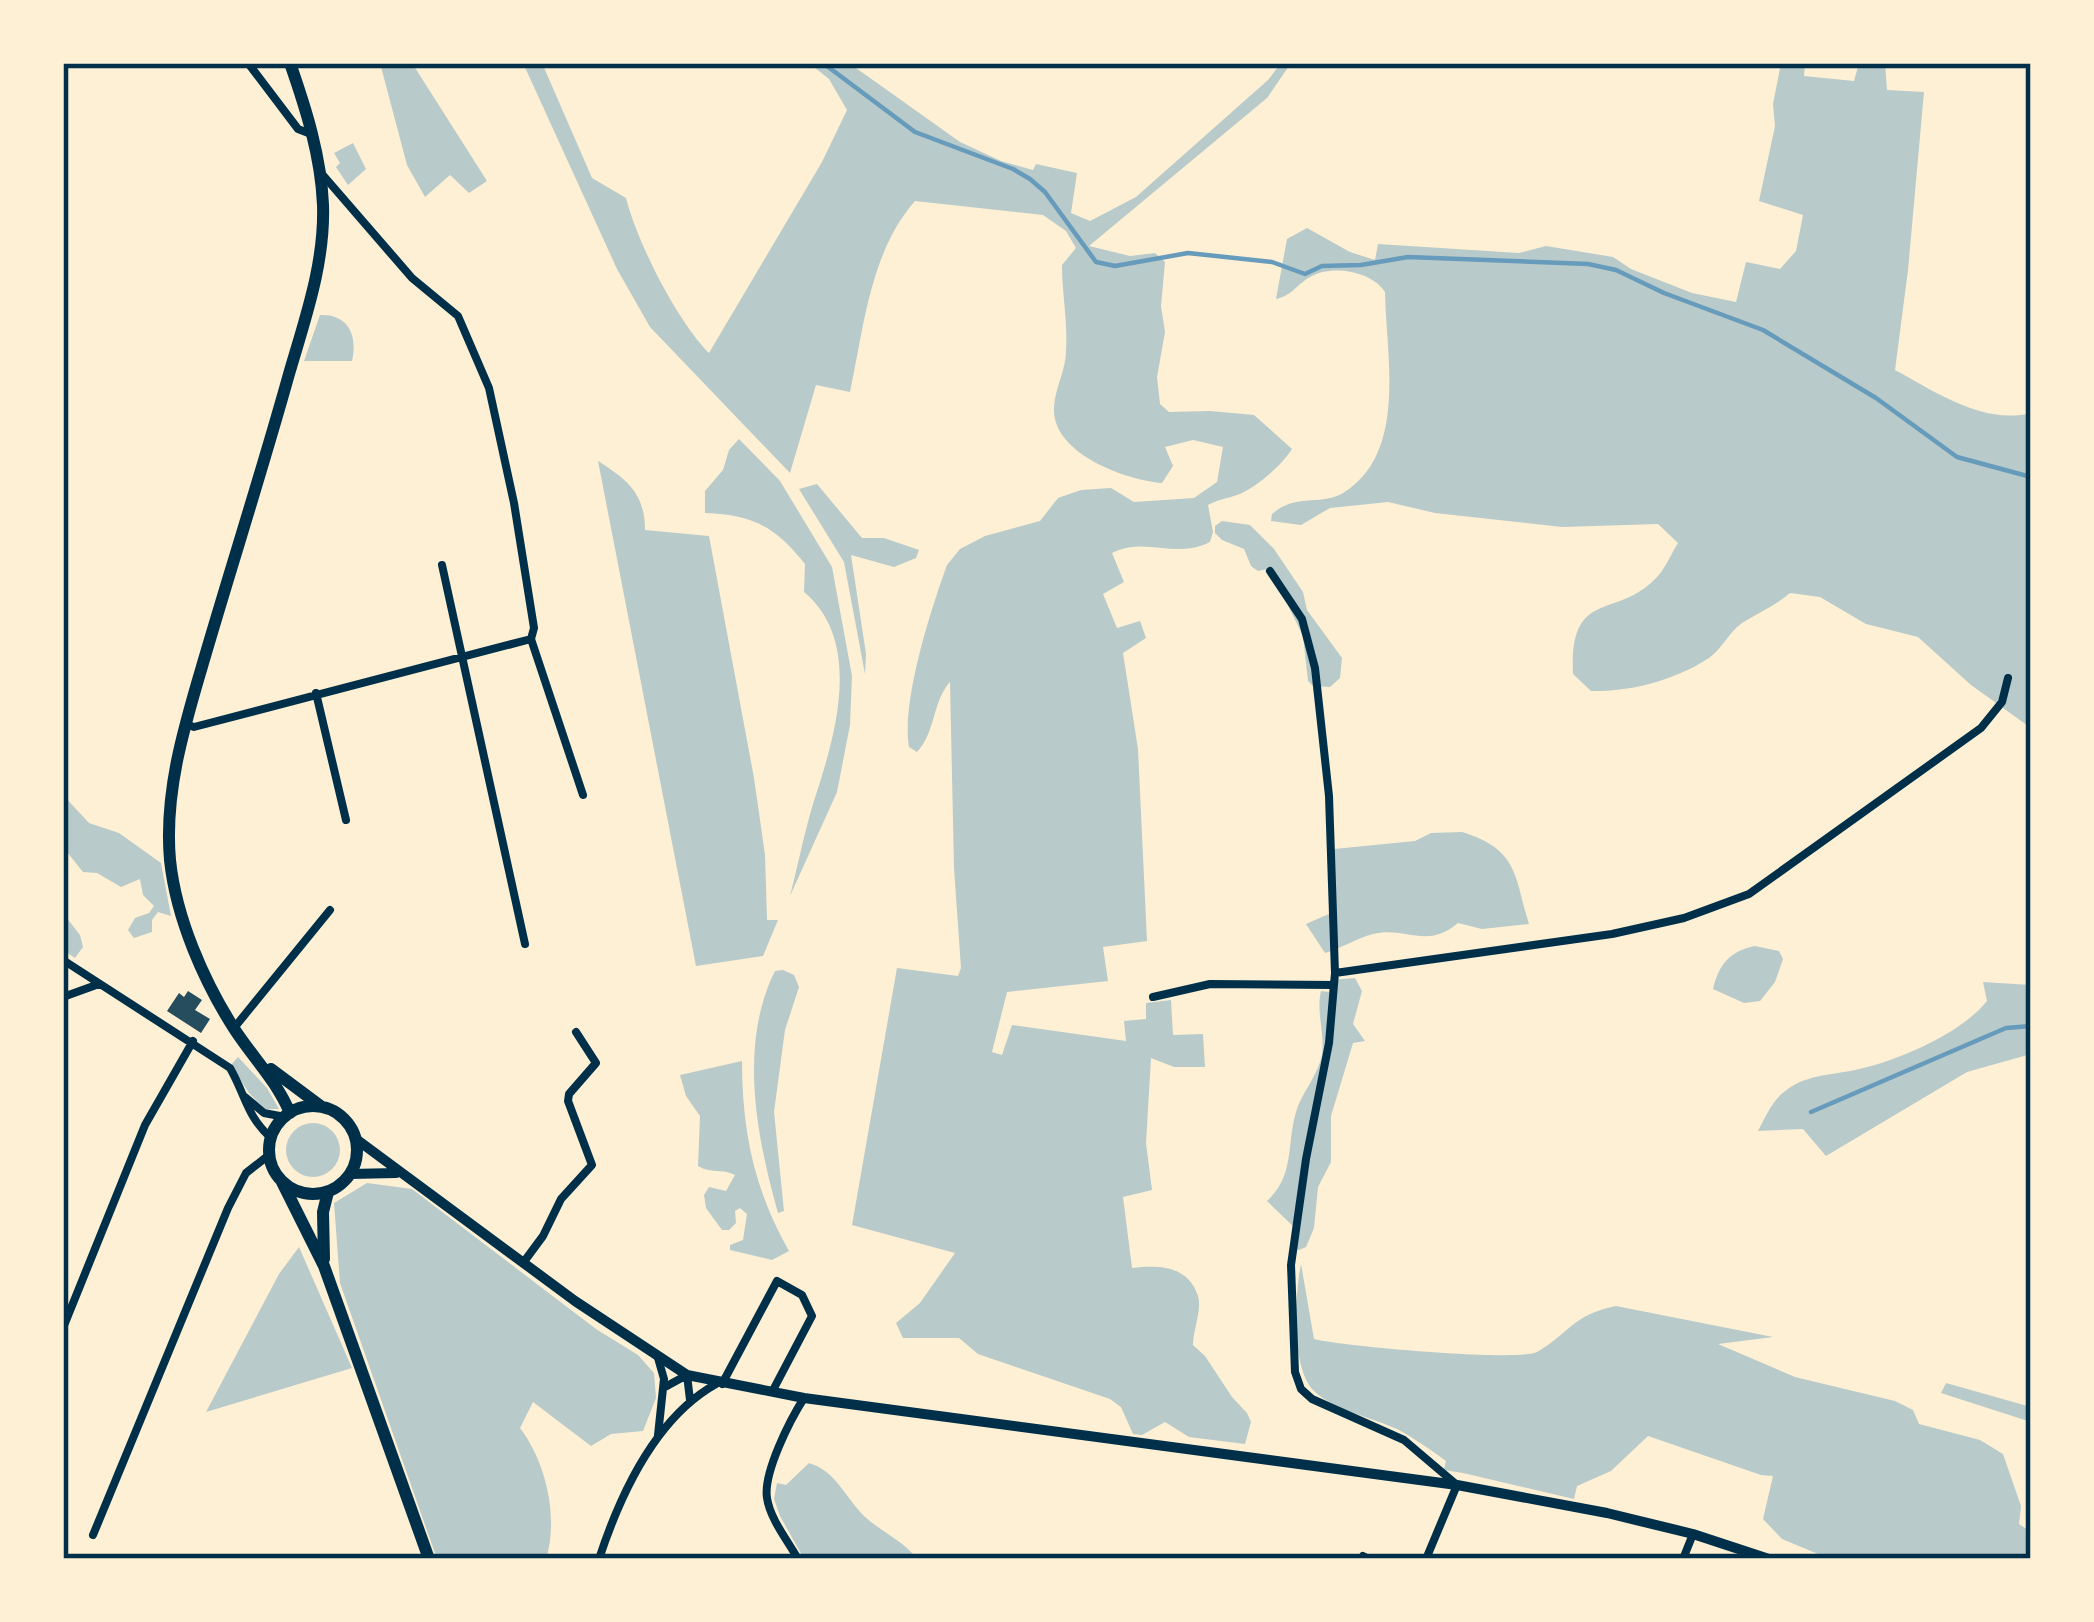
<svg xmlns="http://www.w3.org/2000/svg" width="2094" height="1622" viewBox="0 0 2094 1622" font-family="'DejaVu Sans',sans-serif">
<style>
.green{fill:#b9caca}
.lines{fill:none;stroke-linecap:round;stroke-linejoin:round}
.stream{stroke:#669bbc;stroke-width:4.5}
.building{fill:#264d5e}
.minor{stroke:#003049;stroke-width:8}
.tertiary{stroke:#003049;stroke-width:10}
.primary{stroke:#003049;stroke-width:12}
.neatline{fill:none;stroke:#003049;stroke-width:4.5}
</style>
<rect width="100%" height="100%" fill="#fdf0d5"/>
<!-- green -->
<path class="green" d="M380 63H412L487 181 469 193 450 175 425 197 407 165Z
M523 63H542L592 178 626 198C637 242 677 321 709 353L822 162 847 110 829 79 809 63H849L960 142 1001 161 1033 170 1036 164 1077 173 1071 213 1090 221 1136 197 1268 80 1281 63H1291L1267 98 1089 246 1130 256 1155 253 1165 262 1161 306 1165 332 1157 377 1160 404 1169 412 1210 411 1254 415 1292 449C1282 465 1255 489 1237 495 1226 499 1219 499 1208 505L1213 532 1210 542C1173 560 1147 536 1112 553L1124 582 1103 594 1117 628 1140 621 1146 638 1123 653 1138 749 1147 941 1103 947 1108 981 1007 992 992 1052 1002 1055 1012 1025 1126 1041 1124 1021 1146 1019V1003L1171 1000 1173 1035 1203 1034 1205 1067H1174L1151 1058 1146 1143 1152 1190 1123 1197 1132 1268C1158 1265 1188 1265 1198 1296 1202 1310 1193 1330 1193 1345L1205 1356 1232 1397 1247 1413 1251 1422 1245 1444 1189 1437 1165 1422 1142 1435 1133 1434 1121 1407 1110 1399 978 1354 959 1338H903L896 1323 920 1303 955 1253 852 1225 897 968 958 976 961 968 954 868 950 682C932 702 936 732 917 752L909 747C901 702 931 609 947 565L960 549 985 536 1040 521 1058 498 1081 490 1111 488 1134 502 1194 498 1217 482 1223 447 1193 440 1165 447 1173 466 1162 483C1125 480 1051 453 1054 407 1055 388 1066 370 1066 351 1068 322 1062 294 1062 265L1076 248 1066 231 1043 215 915 201C870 252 864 327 850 392L816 385 790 473 650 327 617 269Z
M1781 63H1805L1804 76 1854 81 1859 63H1885L1887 90 1924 92 1908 270 1895 370C1936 392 1983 425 2031 413V728L1971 685 1918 637 1866 624 1820 597 1790 593C1775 606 1759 612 1742 623 1729 632 1722 649 1709 658 1675 680 1631 692 1591 691L1573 674C1569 586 1618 621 1658 576 1666 567 1671 554 1678 543L1658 524 1562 527 1435 513 1388 502 1330 508 1301 525 1271 521 1272 514C1295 493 1322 506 1343 493 1408 453 1386 356 1385 292 1372 271 1331 264 1310 277 1296 285 1293 295 1276 299L1287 239 1307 228 1350 252 1375 260 1378 244 1519 253 1546 246 1613 257 1631 269 1692 293 1736 302 1746 262 1780 269 1796 251 1803 215 1759 201 1775 126 1773 104Z
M353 143 366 169 348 185 336 167 340 163 334 153Z
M320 315C348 314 358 335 352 361H304Z
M739 439 780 481 832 567 852 676 850 725 837 792 790 896C798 865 804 834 813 804 834 740 865 643 804 592L805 564C775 526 753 515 705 513V491L723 470 729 450Z
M598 461C628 480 645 494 645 530L709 536 754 778 765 855 767 920H778L763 956 696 966Z
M817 484 862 538H884L919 550 916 558 894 567 851 555 866 654 865 674 844 562 799 489Z
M1222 521 1250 525 1274 549 1303 592 1307 610 1342 658 1340 678 1330 687 1313 686 1308 681 1303 636 1273 575 1267 569 1258 571 1251 566 1244 549 1222 540 1215 533V526Z
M63 795 89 823 119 833 161 863 171 916 158 912 152 920V932L134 938 128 930 135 918 149 913 154 906 143 895 140 879 121 887 97 873 83 872 63 847Z
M1462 832C1519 850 1514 875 1529 924L1482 929 1458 923C1426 950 1406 926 1373 934 1357 938 1342 948 1325 953L1306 924 1331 913 1334 849 1415 841 1431 833Z
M63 902 66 917 80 935 83 947 75 958 63 950Z
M1755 946 1779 951 1783 959 1775 982 1760 1001 1744 1003 1713 989C1719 964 1730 951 1755 946Z
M783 970 794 975 799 987 785 1030 774 1112 784 1211 778 1213C757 1138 738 1045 775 971Z
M1355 978 1362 991 1353 1024 1365 1041 1353 1043 1331 1116V1162L1318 1187 1314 1228 1306 1247 1299 1250 1295 1249 1297 1230 1267 1201C1297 1173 1285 1142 1298 1106 1305 1089 1318 1074 1322 1055 1325 1033 1316 1013 1321 991L1329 992 1330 980Z
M1983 982 2031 985V1054L1967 1072 1826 1156 1803 1129 1758 1131C1765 1118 1772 1101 1784 1092 1804 1075 1830 1075 1855 1070 1895 1062 1961 1034 1987 1001Z
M238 1057 267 1088 279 1109H265L249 1093 231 1065Z
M742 1061C742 1130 754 1190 789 1251L772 1260 730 1250V1245L743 1240 747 1214 740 1208 735 1211 736 1223 729 1230H722L706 1208 704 1195 709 1187 726 1191 735 1175C722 1168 711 1174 698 1166L700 1116 686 1096 680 1075Z
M286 1150a27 27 0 1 1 54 0a27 27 0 1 1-54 0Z
M367 1183 412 1189 596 1329 638 1355 654 1373 656 1398 643 1431 611 1434 591 1446 533 1402 520 1428C546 1462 559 1518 546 1559H437L340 1283 334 1203Z
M299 1247 352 1368 206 1412 279 1274Z
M1301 1264 1314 1339C1340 1346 1518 1362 1537 1352 1570 1333 1572 1315 1616 1306L1773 1337 1718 1344 1795 1377 1895 1401 1913 1410 1919 1424 1980 1440 2003 1454 2021 1506 2019 1524 2031 1532V1559H1830L1782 1539 1763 1519 1773 1476 1761 1475 1648 1436 1611 1471 1577 1486 1574 1499 1463 1473 1444 1470 1446 1461C1431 1450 1415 1439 1399 1430 1374 1418 1334 1410 1314 1391 1290 1367 1295 1294 1301 1264Z
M1946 1383 2031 1407V1422L1941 1393Z
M809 1463C836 1471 845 1497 864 1516 881 1532 903 1540 917 1559H804L780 1516 774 1499 777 1483 786 1485Z"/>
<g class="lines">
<!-- stream -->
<path class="stream" d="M823 63 915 132 1013 169 1030 179 1045 192 1096 262 1115 266 1188 253 1272 262 1305 274 1322 266 1361 265 1408 257 1588 264 1616 270 1664 293 1763 330 1876 398 1957 457 2031 477
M1811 1112 2006 1028 2031 1026"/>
</g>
<!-- building -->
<path class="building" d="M188 991 202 1000 195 1010 210 1019 201 1033 167 1011 179 993 184 997Z"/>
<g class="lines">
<!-- minor -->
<path class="minor" d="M248 63 298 129 311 134
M322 174 412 278 458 316 489 388 514 503 534 628 531 639 583 795
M442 565 525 944
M1270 571 1302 619 1315 668 1329 796 1335 973 1329 1043 1306 1159 1291 1265 1295 1372 1301 1389 1312 1399 1404 1440 1457 1485 1426 1559
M316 693 346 820
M185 724 194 727 531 639
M63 960 230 1068C246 1096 246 1115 271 1138
M1335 973 1612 934 1684 918 1749 894 1981 728 2002 702 2008 678
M63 997 99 984
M1153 997 1210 984 1334 985
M234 1028 330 910
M245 1097 264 1113 285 1117
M523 1263 543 1236 561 1199 592 1165 568 1101 569 1094 596 1063 576 1032
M63 1328 145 1125 193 1041
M722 1384 777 1281 802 1295 812 1316 772 1392
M665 1387 687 1375 690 1400
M658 1435 664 1379 658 1358
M93 1535 228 1208 246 1173 269 1155
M1363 1556 1369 1559
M599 1559C620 1495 655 1418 716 1384
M798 1559C788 1541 770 1519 767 1498 763 1473 790 1420 804 1398
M1683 1559 1693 1534"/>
<!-- tertiary -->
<path class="tertiary" d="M356 1139 575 1301 687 1375 804 1398 1457 1485 1607 1513 1693 1534 1769 1559
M350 1174 396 1173"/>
<!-- primary -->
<path class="primary" d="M271 1069 322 1107
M269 1150a44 44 0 1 1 88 0a44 44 0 1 1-88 0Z
M290 1113C276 1080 254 1059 235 1030 204 982 176 918 170 860 164 793 184 727 203 663 231 567 262 471 289 374 305 319 325 263 323 205 321 156 306 109 290 63
M282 1182 324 1266 429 1559
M324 1259 323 1212 328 1192"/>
</g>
<!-- border -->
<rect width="2094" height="1622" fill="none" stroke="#fdf0d5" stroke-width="132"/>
<rect x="66" y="66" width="1962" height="1490" class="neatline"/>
</svg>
